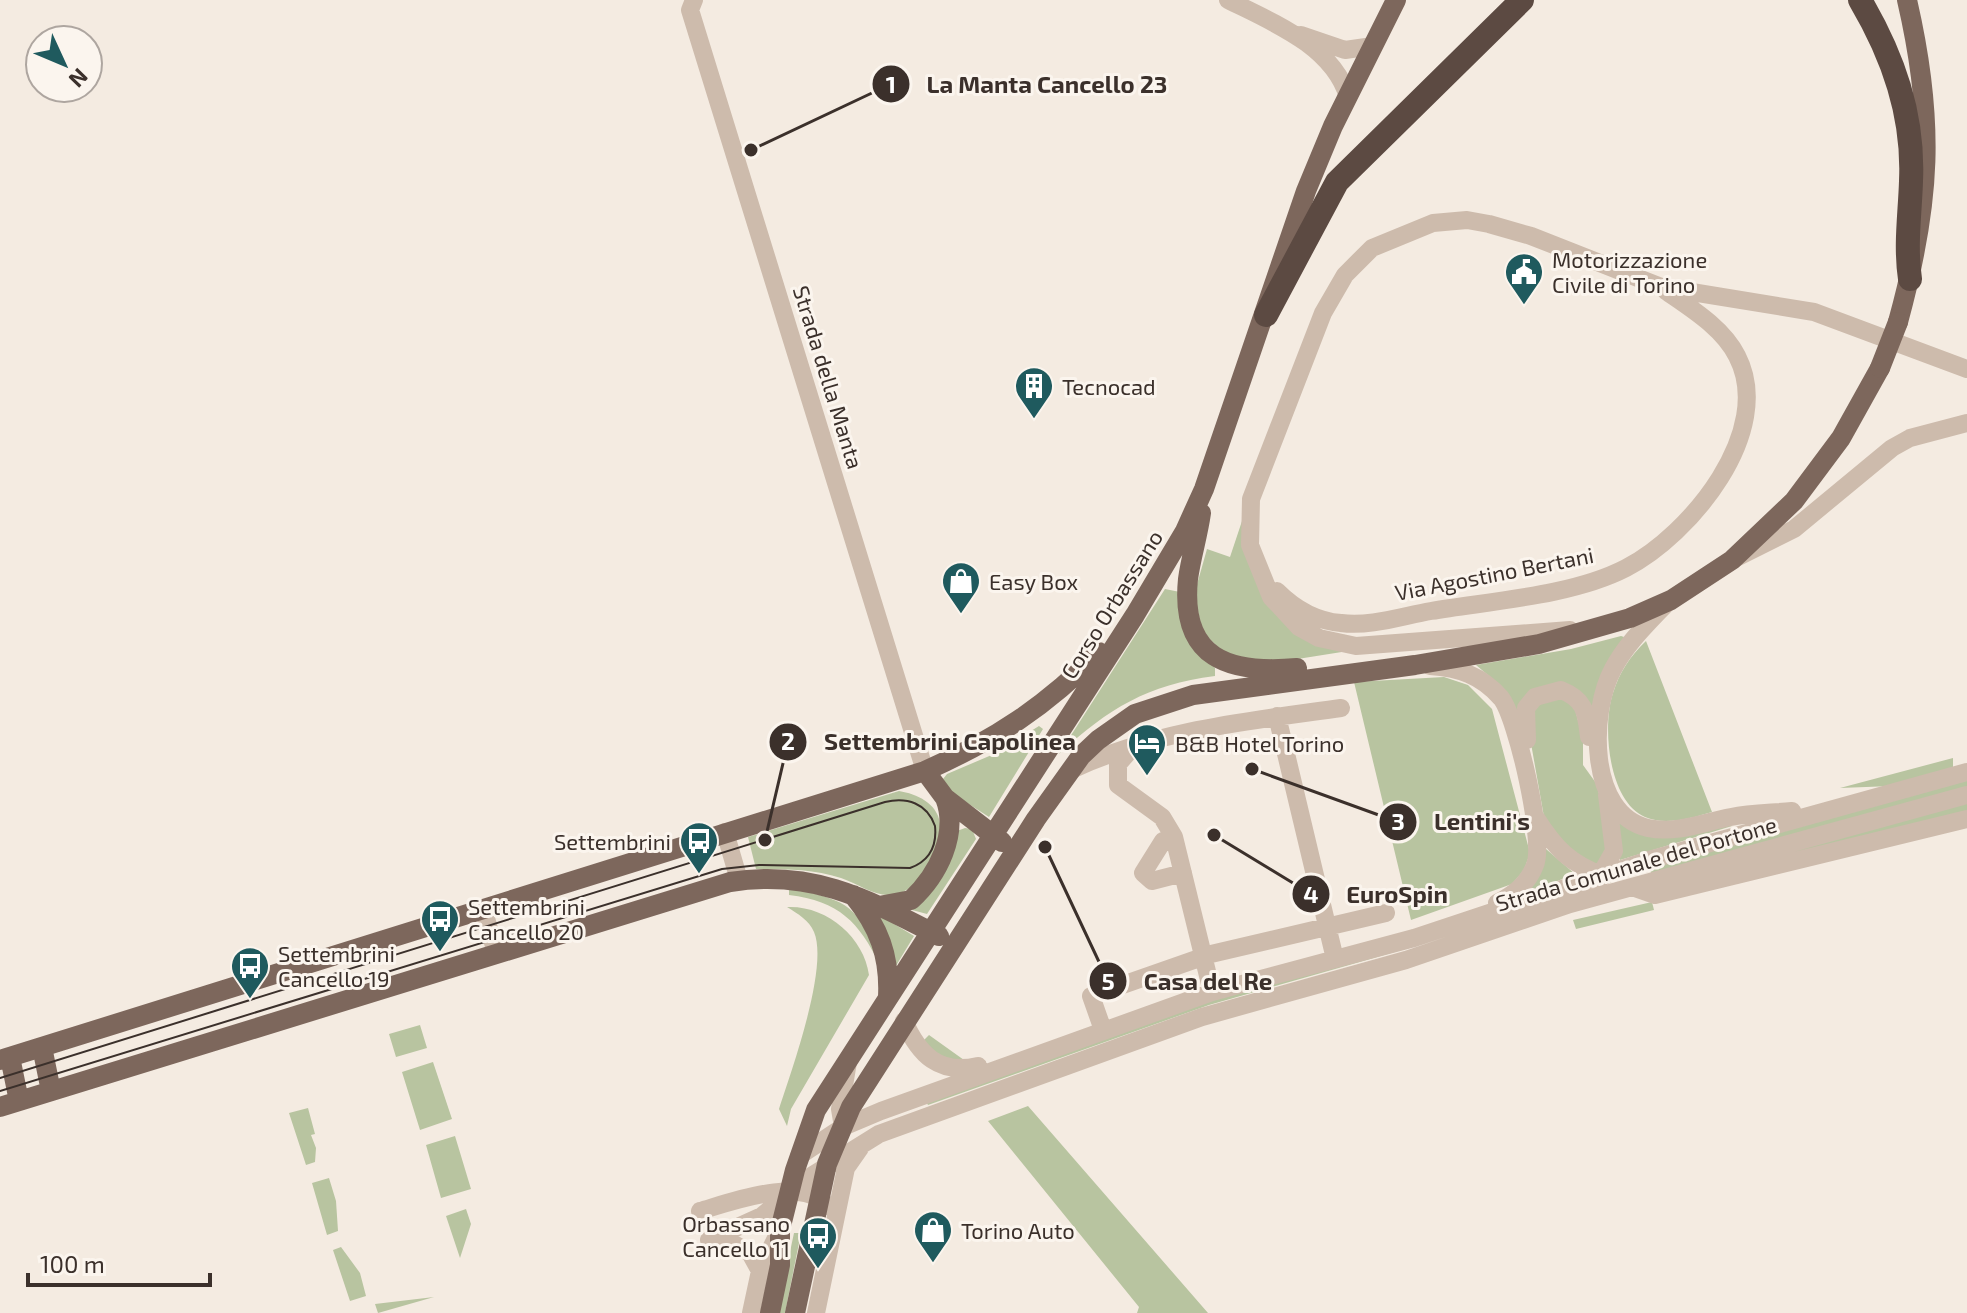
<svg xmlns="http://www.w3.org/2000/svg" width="1967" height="1313" viewBox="0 0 1967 1313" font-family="'Exo 2',sans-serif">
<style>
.green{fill:#b8c4a0}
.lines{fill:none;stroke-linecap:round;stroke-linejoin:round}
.minor{stroke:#cdbbac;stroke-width:18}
.major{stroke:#7d675c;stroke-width:20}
.highway{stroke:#5c4a42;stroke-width:24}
.tram{stroke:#3b302b;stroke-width:2}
.major-bridge{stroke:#7d675c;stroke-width:20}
.labels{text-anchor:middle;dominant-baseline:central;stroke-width:6;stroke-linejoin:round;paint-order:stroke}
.poi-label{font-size:22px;fill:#3b302b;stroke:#fbf5ee;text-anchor:start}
.street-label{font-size:22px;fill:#3b302b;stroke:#fbf5ee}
.leader{fill:none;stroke:#3b302b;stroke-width:3}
.callout-dot{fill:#3b302b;stroke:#fbf5ee;stroke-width:3}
.mark-label{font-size:24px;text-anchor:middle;font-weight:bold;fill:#fff}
.callout-label{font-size:24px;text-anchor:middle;font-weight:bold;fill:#3b302b;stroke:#fbf5ee;stroke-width:6;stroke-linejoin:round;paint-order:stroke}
</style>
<rect width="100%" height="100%" fill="#f4ebe1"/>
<!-- green -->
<path class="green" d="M1243 518C1252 610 1274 608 1348 651L1285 661 1232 660 1203 633 1194 595 1207 549 1230 557Z
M1165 589 1180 592 1199 652 1215 668V676C1147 685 1109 708 1059 754Z
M1621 636 1624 637 1593 711 1566 689 1518 714 1502 687 1476 665 1571 649Z
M1646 641 1712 812C1692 818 1665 826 1645 817 1608 801 1602 726 1613 693 1619 673 1630 656 1646 641Z
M1444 677 1468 685 1492 709 1530 853 1524 870 1512 884 1411 920 1354 682Z
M1549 697 1573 701 1583 740V765L1596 783 1607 821 1609 834 1602 866 1576 858 1544 817 1529 732 1532 711Z
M1039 726 1043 729 989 817 947 790 943 779 947 774 994 754Z
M1953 758V768L1892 786 1840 788Z
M1967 779V789L1652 876 1649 867Z
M899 791C917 794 937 803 940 823 945 850 918 896 888 895 873 895 856 883 841 878 813 869 785 869 756 869L748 837Z
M1967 802V813L1764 864 1805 846Z
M1619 823 1732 826 1620 860Z
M965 828 972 829 976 839 927 914 912 910 957 831Z
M1546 849 1575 874 1527 893Z
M789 887C852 903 857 903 880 965 859 922 839 901 789 895Z
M1652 902 1654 910 1576 929 1573 920Z
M787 907C826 905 864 937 869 975L791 1109 787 1126 779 1109C791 1072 829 967 814 932 809 920 798 914 787 907Z
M876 913 914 936 894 969Z
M1430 942 1209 1005 928 1105 925 1100 1211 997Z
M420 1025 427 1048 396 1057 389 1034Z
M929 1035 971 1065 958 1066 921 1043Z
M433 1062 452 1119 420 1130 402 1072Z
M1028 1106 1208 1313H1137L1139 1307 988 1121Z
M308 1108 315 1134 311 1135 316 1148 315 1162 306 1165 289 1113Z
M455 1136 471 1189 441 1198 426 1145Z
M329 1178 336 1201 338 1231 327 1235 312 1183Z
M466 1209 471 1224 460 1258 446 1216Z
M794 1233H801L785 1313H777Z
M341 1247 360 1273 366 1296 350 1301 333 1250Z
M434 1297 378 1313 375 1304Z"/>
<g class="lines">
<!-- minor -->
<path class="minor" d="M694 0 690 10 925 771
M1228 0C1272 22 1333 46 1348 97
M1301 35 1345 50 1373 46
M1738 557 1794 529 1892 448 1910 438 1967 423
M1277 591C1294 608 1316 621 1341 623 1370 627 1402 616 1431 611 1490 601 1572 596 1626 568 1690 535 1776 431 1737 356 1723 328 1692 309 1666 291
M1667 603C1648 623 1626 644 1613 669 1590 711 1587 814 1648 828 1677 834 1704 822 1731 817 1751 813 1772 813 1792 811
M1570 630 1356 646 1319 638 1299 627 1271 597 1250 545 1251 499 1323 313 1345 275 1372 248 1433 223 1467 220 1489 224 1531 236 1661 287 1814 312 1967 369
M1430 666C1459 668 1481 675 1501 698 1517 718 1545 841 1535 865 1528 884 1514 894 1497 903
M1277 716 1335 959
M1527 740 1526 708 1535 697 1561 690C1586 700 1586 713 1589 737
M1132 748 1118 764V785L1162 817 1174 837
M1071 770C1157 730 1248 721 1341 708
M1536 818C1555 848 1570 864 1604 876
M725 832 739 880
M1183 873 1152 881 1143 873 1163 841 1174 837 1212 992
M1598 879 1614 851 1607 795
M1632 887 1655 895 1967 819
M483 908 496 953
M904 1021C919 1055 939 1075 978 1066
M1103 1030 1091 996 1211 954 1386 913
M843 1127 840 1109 848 1062
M799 1156 843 1127 881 1111 1212 992 1414 938 1649 860 1967 772
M700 1211C731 1202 803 1175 827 1206
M720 1236 750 1253 760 1271
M709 1240 762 1216 805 1180 879 1134 1202 1017 1406 960 1570 904 1967 795
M751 1313 760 1271 780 1230
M816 1313 846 1168 860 1148"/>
<!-- major -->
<path class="major" d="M1898 322C1931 202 1935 121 1907 0
M1201 513C1198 535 1191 557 1188 579 1180 659 1229 674 1297 668
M925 771 945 798 1002 842
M853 895C879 927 890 956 888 997
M879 906 911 900C938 875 959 834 945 798
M42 1047 51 1091
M10 1057 19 1101
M0 1060 925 771C993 741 1048 705 1099 652
M0 1107 730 882C813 869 867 899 939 936
M770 1313 780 1265V1230L795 1170 816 1110 1135 615 1185 531 1204 489 1306 191 1333 126 1396 0
M795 1313 827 1164 851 1107 1036 819 1081 756 1098 740 1135 714 1193 695 1415 665 1539 644 1630 618 1671 600 1732 560 1794 501 1841 438 1880 368"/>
<!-- highway -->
<path class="highway" d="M1860 0C1893 56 1914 115 1911 181 1910 214 1905 245 1910 279
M1266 315 1337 182 1522 0"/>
<!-- tram -->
<path class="tram" d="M0 1078 885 802C907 797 927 803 935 826 937 846 929 861 910 868L759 865 722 869 0 1091"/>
<!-- major-bridge -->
<path class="major-bridge" d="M1880 368 1898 322"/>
</g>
<!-- icons -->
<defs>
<g id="civic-pin" transform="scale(2)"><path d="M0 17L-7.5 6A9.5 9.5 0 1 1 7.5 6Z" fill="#1f5a5e" stroke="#fbf5ee"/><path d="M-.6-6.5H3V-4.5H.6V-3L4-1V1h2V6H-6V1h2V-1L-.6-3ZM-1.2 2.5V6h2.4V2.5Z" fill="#fff"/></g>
<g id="building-pin" transform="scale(2)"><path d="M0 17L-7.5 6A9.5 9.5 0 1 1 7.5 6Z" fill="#1f5a5e" stroke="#fbf5ee"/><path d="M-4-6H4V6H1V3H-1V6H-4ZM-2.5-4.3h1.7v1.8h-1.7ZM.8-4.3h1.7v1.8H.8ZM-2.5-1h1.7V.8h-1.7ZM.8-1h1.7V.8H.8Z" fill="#fff"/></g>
<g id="shop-pin" transform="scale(2)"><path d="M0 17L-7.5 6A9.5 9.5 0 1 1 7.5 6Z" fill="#1f5a5e" stroke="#fbf5ee"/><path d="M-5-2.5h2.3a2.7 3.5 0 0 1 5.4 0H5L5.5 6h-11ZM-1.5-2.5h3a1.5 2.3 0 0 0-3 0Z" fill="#fff"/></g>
<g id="hotel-pin" transform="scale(2)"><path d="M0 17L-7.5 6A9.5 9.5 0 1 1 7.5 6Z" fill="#1f5a5e" stroke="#fbf5ee"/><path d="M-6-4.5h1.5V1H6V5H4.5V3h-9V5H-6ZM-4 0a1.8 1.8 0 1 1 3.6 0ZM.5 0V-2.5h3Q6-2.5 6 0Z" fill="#fff"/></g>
<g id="bus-pin" transform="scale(2)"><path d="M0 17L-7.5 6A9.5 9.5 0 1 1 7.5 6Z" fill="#1f5a5e" stroke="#fbf5ee"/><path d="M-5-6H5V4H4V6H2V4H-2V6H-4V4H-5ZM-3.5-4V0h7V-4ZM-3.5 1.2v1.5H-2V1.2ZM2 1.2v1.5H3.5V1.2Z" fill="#fff"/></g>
</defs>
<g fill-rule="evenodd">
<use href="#civic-pin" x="1524" y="272"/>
<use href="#building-pin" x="1034" y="386"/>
<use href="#shop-pin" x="961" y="581"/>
<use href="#hotel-pin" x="1147" y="743"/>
<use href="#bus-pin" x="699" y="841"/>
<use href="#bus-pin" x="440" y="919"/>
<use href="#bus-pin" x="250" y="966"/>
<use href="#shop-pin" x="933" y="1230"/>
<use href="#bus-pin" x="818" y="1236"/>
</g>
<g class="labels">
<!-- poi labels -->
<g class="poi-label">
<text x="1552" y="259">Motorizzazione<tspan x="1552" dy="25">Civile di Torino</tspan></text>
<text x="1062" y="386">Tecnocad</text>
<text x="989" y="581">Easy Box</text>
<text x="1175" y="743">B&amp;B Hotel Torino</text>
<text x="671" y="841" text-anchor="end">Settembrini</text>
<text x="468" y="906">Settembrini<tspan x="468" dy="25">Cancello 20</tspan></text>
<text x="278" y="953">Settembrini<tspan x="278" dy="25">Cancello 19</tspan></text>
<text x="790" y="1223" text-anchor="end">Orbassano<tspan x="790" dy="25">Cancello 11</tspan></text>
<text x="961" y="1230">Torino Auto</text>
</g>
<!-- street labels -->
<g class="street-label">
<text transform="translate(829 377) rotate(73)">Strada della Manta</text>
<text transform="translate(1494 573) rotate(-11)">Via Agostino Bertani</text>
<text transform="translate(1111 604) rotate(-58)">Corso Orbassano</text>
<text transform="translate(1636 863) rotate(-16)">Strada Comunale del Portone</text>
</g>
</g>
<!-- callouts -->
<path class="leader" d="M751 150L891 84M765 840L788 742M1252 769L1398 822M1214 835L1311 894M1045 847L1108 981"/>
<g class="callout-dot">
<circle cx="751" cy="150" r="8"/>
<circle cx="765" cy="840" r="8"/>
<circle cx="1252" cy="769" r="8"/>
<circle cx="1214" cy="835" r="8"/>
<circle cx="1045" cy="847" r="8"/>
<circle cx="891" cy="84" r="20"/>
<circle cx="788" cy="742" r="20"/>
<circle cx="1398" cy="822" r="20"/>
<circle cx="1311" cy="894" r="20"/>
<circle cx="1108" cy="981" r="20"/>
</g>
<g class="mark-label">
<text x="891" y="93">1</text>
<text x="788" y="750">2</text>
<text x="1398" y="830">3</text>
<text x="1311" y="903">4</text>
<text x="1108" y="990">5</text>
</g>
<g class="callout-label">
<text x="1047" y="93">La Manta Cancello 23</text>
<text x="950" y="750">Settembrini Capolinea</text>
<text x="1482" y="830">Lentini's</text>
<text x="1397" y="903">EuroSpin</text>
<text x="1208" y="990">Casa del Re</text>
</g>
<!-- north arrow -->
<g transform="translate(64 64) rotate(134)"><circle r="38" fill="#fbf5ee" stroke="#aea6a0" stroke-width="2"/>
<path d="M0-6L14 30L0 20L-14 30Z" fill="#1f5a5e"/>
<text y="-12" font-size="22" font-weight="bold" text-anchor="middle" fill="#3b302b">N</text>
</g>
<!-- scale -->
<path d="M28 1273v12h182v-12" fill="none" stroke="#3b302b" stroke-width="4"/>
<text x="40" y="1273" font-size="24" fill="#3b302b" stroke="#fbf5ee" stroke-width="6" paint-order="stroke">100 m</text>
</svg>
